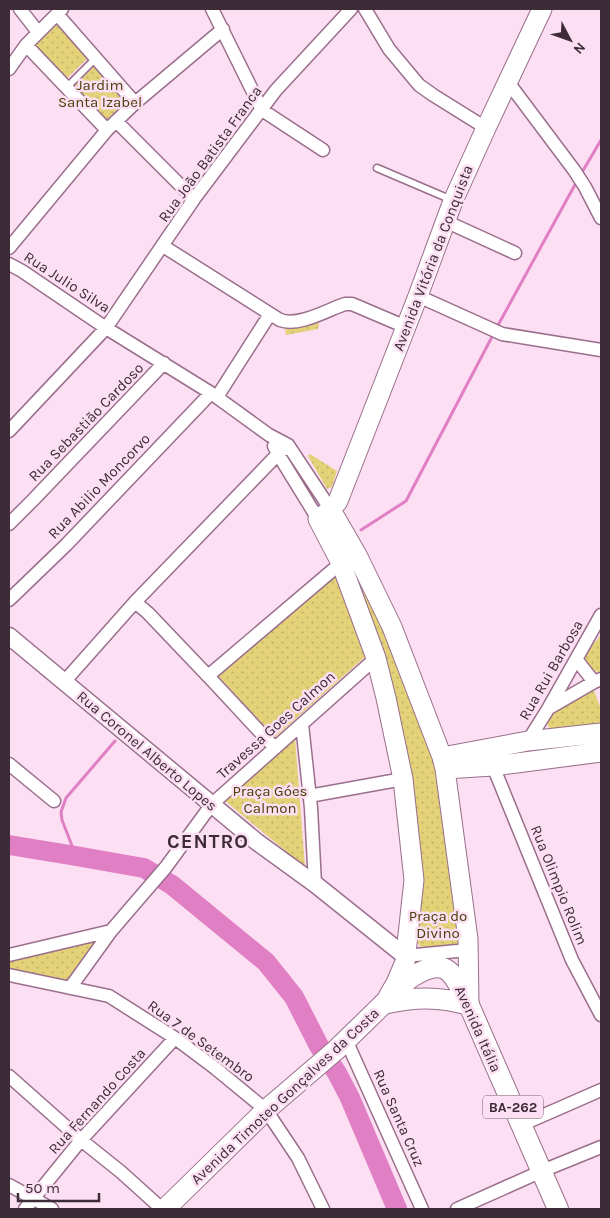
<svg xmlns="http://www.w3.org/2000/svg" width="610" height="1218" viewBox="0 0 610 1218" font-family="Karla,sans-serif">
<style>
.grass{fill:url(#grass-dots)}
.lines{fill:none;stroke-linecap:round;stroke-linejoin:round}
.stream{stroke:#e07fc4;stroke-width:3}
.river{stroke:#e07fc4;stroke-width:20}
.service-casing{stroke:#9a6e8c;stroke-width:9}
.minor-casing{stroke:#9a6e8c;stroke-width:15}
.tertiary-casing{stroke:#9a6e8c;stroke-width:19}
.secondary-casing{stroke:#9a6e8c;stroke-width:21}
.primary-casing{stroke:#9a6e8c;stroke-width:22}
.service{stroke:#fff;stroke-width:6}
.minor{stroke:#fff;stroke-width:12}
.tertiary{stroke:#fff;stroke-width:16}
.secondary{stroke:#fff;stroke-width:19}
.primary{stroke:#fff;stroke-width:20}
.labels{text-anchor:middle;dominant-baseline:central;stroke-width:5;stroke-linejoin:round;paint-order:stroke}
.shield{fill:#fcdff2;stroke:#76616f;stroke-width:1}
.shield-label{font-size:14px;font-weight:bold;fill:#3d2b37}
.park-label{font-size:15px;fill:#494009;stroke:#fcdff2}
.street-label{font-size:15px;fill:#3d2b37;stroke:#fcdff2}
.district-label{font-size:20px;font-weight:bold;letter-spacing:1px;fill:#3d2b37;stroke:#fcdff2}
</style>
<defs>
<pattern id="grass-dots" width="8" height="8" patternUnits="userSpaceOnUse" patternTransform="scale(1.25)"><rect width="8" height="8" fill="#e3d278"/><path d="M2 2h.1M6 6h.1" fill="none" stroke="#c4b468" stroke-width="1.8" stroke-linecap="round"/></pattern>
</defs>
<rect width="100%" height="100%" fill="#fcdff2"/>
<!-- grass -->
<path class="grass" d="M57 23 88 58 65 80 33 45Z
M95 66 127 100 104 122 72 87Z
M319 323 318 329 286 335 285 329Z
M310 454 337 471 332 487 327 489 308 456Z
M349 567H358L432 753 436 772 460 941 457 945 421 947 417 942 420 881 419 836 409 777Z
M337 574 366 656 275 737 218 676Z
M601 632V672C595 672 591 670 587 664 579 652 590 647 597 640 599 638 600 635 601 632Z
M593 688 601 709V727L553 730C546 727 547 722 550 716Z
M295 738 305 867 224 800Z
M94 942 67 980 9 968V961Z"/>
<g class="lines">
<!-- stream -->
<path class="stream" d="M581 174 601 140
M497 327 577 181
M361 530 406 501 494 333
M76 856 62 820 61 812 66 798 115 741"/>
<!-- river -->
<path class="river" d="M9 845 76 856 144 868 172 885 266 962 294 997 319 1046 337 1073 350 1098 397 1209"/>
<!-- service casing -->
<g class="service-casing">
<path id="service" d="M66 88 96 58
M377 168 452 200"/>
</g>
<!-- minor casing -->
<g class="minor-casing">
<path id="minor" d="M20 9 38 32
M212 9 262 110 323 150
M365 9 389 49 419 85 433 95 486 128
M57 14 135 103
M26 45 107 130
M9 69 26 45 62 9
M508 82 574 170 585 187 601 218
M116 121 194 199
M445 221 515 253
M163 246 280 320C299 327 327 310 345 304H352L406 327
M9 248 107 130 135 103 223 29
M9 264 22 271 106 328 211 393 269 435 288 445 331 510
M418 296 489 328 502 334 601 350
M217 397 270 314
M9 431 106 328 194 199 276 90 351 9
M274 446 278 454 318 519
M9 524 33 500 164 363
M9 600 66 545 211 393
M135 602 148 613 208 676
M576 659 594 682
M64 682 135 602 278 454 288 445
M549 708 594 682 601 679
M302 724 311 808 315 884
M528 741 548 709 601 615
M275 748 208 676 341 563 346 561
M9 764 54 801
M493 766 572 960 601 1015
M309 796 403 779
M9 955 111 931
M405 956 468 950
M9 975 109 996 175 1038 215 1068 266 1110 298 1158 323 1209
M70 988 111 931 166 867 212 804 376 658
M346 1040 422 1209
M9 1076 81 1140 121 1172 162 1209
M521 1125 601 1090
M9 1185 52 1209
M25 1209 81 1140 175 1038
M457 1209 542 1171 601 1147"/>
</g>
<!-- tertiary casing -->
<g class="tertiary-casing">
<path id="tertiary" d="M9 636 257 842 315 884 405 956"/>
</g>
<!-- secondary casing -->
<g class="secondary-casing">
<path id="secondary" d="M331 510 357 555 392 627 442 757 445 769 468 939 469 1005
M442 757 528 741 601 733
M445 769 493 766 601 752
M388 997 396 983 405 962 414 880 403 779 386 698 376 658 341 563 318 519C325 514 333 509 338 501L418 296 453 201 486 128 542 9"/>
</g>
<!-- primary casing -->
<g class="primary-casing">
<path id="primary" d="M383 1004C414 997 439 996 469 1005
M165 1209 266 1110 336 1050 410 978C448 954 453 973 469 1005L558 1209"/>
</g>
<!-- service -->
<use href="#service" class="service"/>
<!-- minor -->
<use href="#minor" class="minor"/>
<!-- tertiary -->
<use href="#tertiary" class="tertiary"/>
<!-- secondary -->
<use href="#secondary" class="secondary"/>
<!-- primary -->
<use href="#primary" class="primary"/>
</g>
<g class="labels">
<!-- shield labels -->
<rect class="shield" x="483" y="1095.5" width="60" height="23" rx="4"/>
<g class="shield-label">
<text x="513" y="1107">BA-262</text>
</g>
<!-- park labels -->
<g class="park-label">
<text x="100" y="85">Jardim<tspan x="100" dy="17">Santa Izabel</tspan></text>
<text x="270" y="791">Praça Góes<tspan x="270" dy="17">Calmon</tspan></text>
<text x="438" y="916">Praça do<tspan x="438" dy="17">Divino</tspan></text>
</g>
<!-- street labels -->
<g class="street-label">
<text transform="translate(210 154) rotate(-54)">Rua João Batista Franca</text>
<text transform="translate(433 258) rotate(-69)">Avenida Vitória da Conquista</text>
<text transform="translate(67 282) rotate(33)">Rua Julio Silva</text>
<text transform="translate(86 422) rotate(-46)">Rua Sebastião Cardoso</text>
<text transform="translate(99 486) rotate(-46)">Rua Abilio Moncorvo</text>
<text transform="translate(551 670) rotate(-60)">Rua Rui Barbosa</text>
<text transform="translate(276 725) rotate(-42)">Travessa Goes Calmon</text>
<text transform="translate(147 751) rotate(40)">Rua Coronel Alberto Lopes</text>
<text transform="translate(559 885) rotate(68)">Rua Olimpio Rolim</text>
<text transform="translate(478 1029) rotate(66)">Avenida Itália</text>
<text transform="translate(201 1041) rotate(36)">Rua 7 de Setembro</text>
<text transform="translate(285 1096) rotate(-43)">Avenida Timoteo Gonçalves da Costa</text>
<text transform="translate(97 1101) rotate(-48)">Rua Fernando Costa</text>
<text transform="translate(399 1118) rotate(66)">Rua Santa Cruz</text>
</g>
<!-- district labels -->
<g class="district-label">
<text x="208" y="841">CENTRO</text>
</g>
</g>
<!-- border -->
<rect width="610" height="1218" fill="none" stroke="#3d2b37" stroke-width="20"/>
<!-- north arrow -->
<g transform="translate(570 40) rotate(131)" stroke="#fcdff2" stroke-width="4" paint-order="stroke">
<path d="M0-4L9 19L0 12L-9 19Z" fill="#3d2b37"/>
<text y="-8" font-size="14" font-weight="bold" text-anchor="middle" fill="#3d2b37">N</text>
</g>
<!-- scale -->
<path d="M18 1193v8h81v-8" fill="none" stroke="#3d2b37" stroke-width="2.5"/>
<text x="25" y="1193" font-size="15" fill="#3d2b37" stroke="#fcdff2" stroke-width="4" paint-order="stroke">50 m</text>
</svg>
